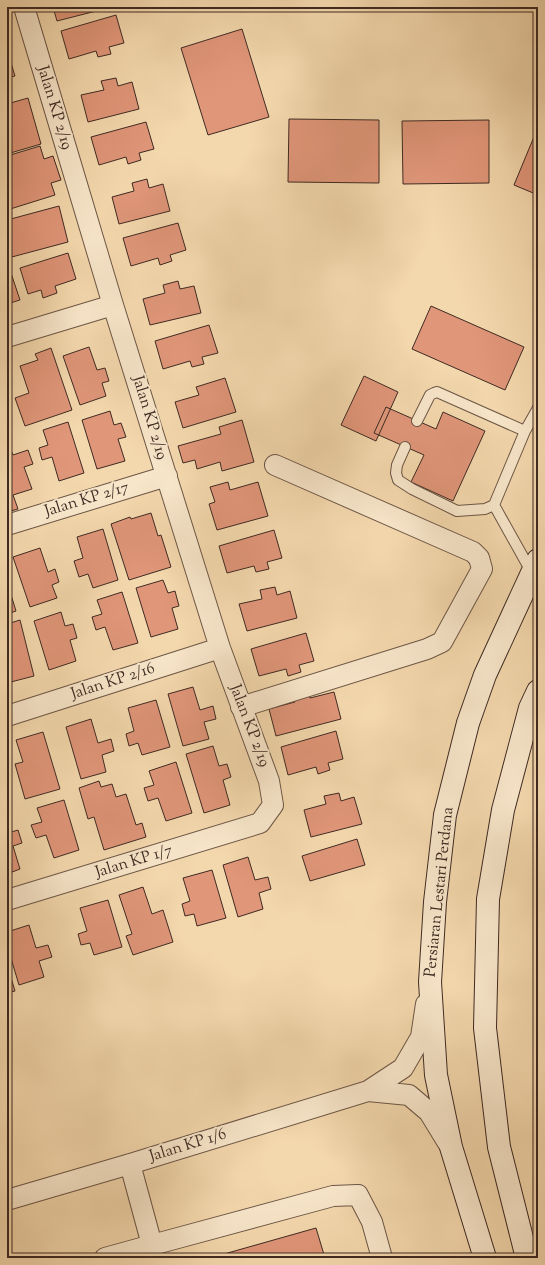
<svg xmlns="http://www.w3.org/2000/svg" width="545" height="1265" viewBox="0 0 545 1265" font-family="'Sorts Mill Goudy',serif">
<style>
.building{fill:#e09679;stroke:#3e2a23}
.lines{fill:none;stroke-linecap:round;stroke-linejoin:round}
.lane-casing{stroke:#6c5646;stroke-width:12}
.street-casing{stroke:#6c5646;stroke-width:22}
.secondary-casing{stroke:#3e2a23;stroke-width:24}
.lane{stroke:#f8e6ca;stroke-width:10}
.street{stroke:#f8e6ca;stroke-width:20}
.secondary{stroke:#f8e6ca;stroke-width:22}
.labels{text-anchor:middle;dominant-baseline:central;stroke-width:4;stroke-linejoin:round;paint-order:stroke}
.street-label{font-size:16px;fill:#3e2a23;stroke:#f8e6ca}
</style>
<rect width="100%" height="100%" fill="#f4d8ad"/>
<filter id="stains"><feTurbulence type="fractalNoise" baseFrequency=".005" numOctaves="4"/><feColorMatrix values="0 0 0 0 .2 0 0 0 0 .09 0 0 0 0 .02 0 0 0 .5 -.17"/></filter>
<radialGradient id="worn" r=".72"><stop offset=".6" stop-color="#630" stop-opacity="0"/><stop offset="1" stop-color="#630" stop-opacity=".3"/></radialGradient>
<!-- building -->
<path class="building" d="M53 7H108V8L57 21Z
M116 15 124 43 109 47 111 54 98 57 96 51 69 59 61 31Z
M242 29 269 117 208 135 181 48Z
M7 50 15 76 7 78Z
M116 78 118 86 132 82 139 109 88 122 81 95 104 90 101 81Z
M28 98 41 144 7 154V104Z
M289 119 379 120V183L288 182Z
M489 120V183L403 184 402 121Z
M146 122 154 149 139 153 141 160 128 164 126 157 99 165 91 137Z
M538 127V195L514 185Z
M40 146 44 159 53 156 61 180 51 183 55 195 7 210V156Z
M147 179 149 188 163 184 170 211 119 224 112 197 134 191 132 183Z
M59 206 68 242 8 258 7 254V220Z
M178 223 186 250 170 255 172 261 160 265 158 258 131 266 123 238Z
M68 253 76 279 55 286 57 293 43 298 41 290 28 294 20 268Z
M7 267H9L20 300 7 304Z
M178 281 180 289 194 286 201 313 150 325 143 299 165 293 163 285Z
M431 306 524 347 505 390 412 349Z
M209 325 218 353 202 357 204 364 192 367 190 361 163 369 155 341Z
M89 347 97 370 105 368 109 381 102 383 106 396 80 405 63 356Z
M51 348 72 410 25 426 15 398 29 393 20 366 38 360 35 354Z
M364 376 398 392 376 441 341 425Z
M225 378 236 412 183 428 175 402 199 395 196 387Z
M386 407 436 429 443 412 485 431 453 501 411 482 424 455 374 433Z
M110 411 114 425 121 423 126 437 118 439 125 461 97 469 82 420Z
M242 420 254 462 222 471 220 462 197 469 195 460 183 463 178 446 221 434 219 427Z
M68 422 84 473 59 481 52 457 42 460 39 448 48 445 43 430Z
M7 441 13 455 28 450 33 464 24 467 32 489 13 495 18 509 7 512Z
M228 482 230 490 258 482 268 516 217 530 209 504 215 502 210 487Z
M151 513 158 536 161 535 171 567 129 580 111 524 130 517 131 519Z
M103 529 118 580 93 588 88 574 79 577 74 561 83 558 77 537Z
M274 530 282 558 267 562 269 569 256 572 254 566 227 573 219 546Z
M40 548 48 572 55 569 59 582 52 585 57 598 30 607 13 557Z
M163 580 168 593 175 591 179 606 172 608 178 629 151 637 136 588Z
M7 582 16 611 7 614Z
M275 587 277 595 290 591 297 618 247 631 239 604 262 599 260 590Z
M122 592 138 643 113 650 105 627 96 630 92 617 102 614 97 600Z
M61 612 65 626 73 624 77 638 70 640 76 661 49 670 34 621Z
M20 620 34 676 7 683V624Z
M306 633 314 661 299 665 301 672 288 676 286 669 259 676 251 649Z
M193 687 200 710 213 706 216 719 204 722 209 739 183 746 168 694Z
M308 690 310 698 334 692 341 719 276 736 269 709 295 702 293 694Z
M156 700 170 747 142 755 138 743 129 746 126 734 134 731 128 708Z
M91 719 98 743 111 739 114 751 102 755 106 772 81 779 66 727Z
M336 731 343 759 328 763 330 770 318 774 316 767 288 775 281 747Z
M43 732 60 789 25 799 15 764 23 762 16 740Z
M213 746 219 766 227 764 231 777 223 780 230 805 204 813 186 754Z
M176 762 192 813 166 821 158 798 148 801 144 788 154 785 149 771Z
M99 781 101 787 112 784 116 797 126 794 136 825 142 823 146 837 104 850 94 817 88 819 79 788Z
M339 793 341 801 354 797 362 824 311 837 304 810 326 804 324 796Z
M64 800 79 850 54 858 46 835 36 838 31 825 42 822 37 808Z
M7 829 8 833 18 830 22 843 13 846 20 869 7 874Z
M357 839 365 865 310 881 302 856Z
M248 857 255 880 268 877 271 889 259 893 263 909 238 917 223 865Z
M212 870 226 918 197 926 194 914 185 916 182 904 190 901 183 878Z
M143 887 152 914 163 910 173 942 133 955 126 936 132 934 119 895Z
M108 900 122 947 94 955 90 943 81 945 78 934 87 931 80 908Z
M29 925 36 948 48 945 52 957 39 961 44 977 19 985 7 945V932Z
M7 971H9L15 991 7 993Z
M316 1228 325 1258H210Z"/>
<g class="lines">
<!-- lane casing -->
<g class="lane-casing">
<path id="lane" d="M417 421 430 395 434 393 437 392 525 431
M405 447 397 465 396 473 398 480 412 489 457 511 485 509 494 505
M532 573 494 505 525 431 538 408"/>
</g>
<!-- street casing -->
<g class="street-casing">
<path id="street" d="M7 337 113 305
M7 525 167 476
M241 707 427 649 442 642 482 569 479 558 473 552 275 465
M7 716 220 648
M7 900 260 823 273 805 269 781 220 648 113 305 24 7
M368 1091 409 1095 429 1112 448 1143
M7 1200 130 1164 368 1091 403 1068 421 1037 426 1004
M152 1245 333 1196 358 1195 372 1222 382 1258
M105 1258 152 1245 130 1164"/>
</g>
<!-- secondary casing -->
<g class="secondary-casing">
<path id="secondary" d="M485 1258 451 1147 436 1075 430 982 435 902 445 815 468 723 485 675 538 560
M527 1258 499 1147 485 1028 488 899 503 810 530 708 538 691"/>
</g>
<!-- lane -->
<use href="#lane" class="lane"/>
<!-- street -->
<use href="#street" class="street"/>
<!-- secondary -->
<use href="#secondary" class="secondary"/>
</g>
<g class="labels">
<!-- street labels -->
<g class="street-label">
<text transform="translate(54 108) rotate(73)">Jalan KP 2/19</text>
<text transform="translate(149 418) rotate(73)">Jalan KP 2/19</text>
<text transform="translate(87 500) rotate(-17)">Jalan KP 2/17</text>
<text transform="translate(113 682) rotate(-18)">Jalan KP 2/16</text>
<text transform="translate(249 726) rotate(69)">Jalan KP 2/19</text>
<text transform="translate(134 862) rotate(-17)">Jalan KP 1/7</text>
<text transform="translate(440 892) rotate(-84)">Persiaran Lestari Perdana</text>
<text transform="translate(188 1146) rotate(-17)">Jalan KP 1/6</text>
</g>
</g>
<!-- margin -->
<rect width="545" height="1265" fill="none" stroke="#f4d8ad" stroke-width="24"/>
<rect x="8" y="8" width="529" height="1249" fill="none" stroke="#3e2a23" stroke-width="2"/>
<rect x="12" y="12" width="521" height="1241" fill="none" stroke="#3e2a23"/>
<rect width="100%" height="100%" filter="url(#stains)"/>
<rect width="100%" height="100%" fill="url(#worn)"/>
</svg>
